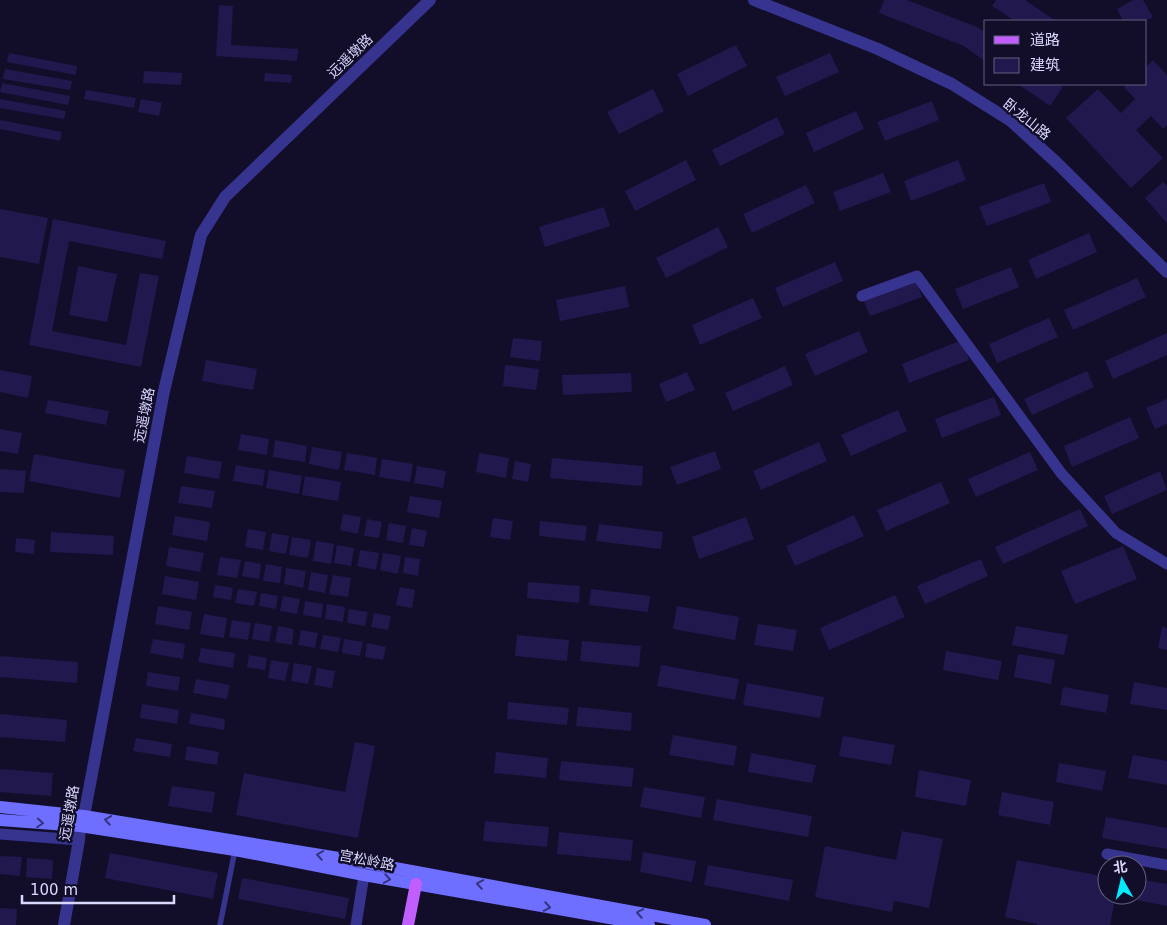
<svg xmlns="http://www.w3.org/2000/svg" width="1167" height="925" viewBox="0 0 1167 925" font-family="'DejaVu Sans','Noto Sans SC',sans-serif">
<style>
.building{fill:#21184d}
.lines{fill:none;stroke-linecap:round;stroke-linejoin:round}
.service{stroke:#36348e;stroke-width:5.5}
.minor{stroke:#36348e;stroke-width:11}
.tertiary{stroke:#36348e;stroke-width:12}
.secondary{stroke:#6e6eff;stroke-width:12}
.primary{stroke:#c05eff;stroke-width:12}
.oneway{stroke:#37347f}
.labels{text-anchor:middle;dominant-baseline:central;stroke-width:5;stroke-linejoin:round;paint-order:stroke}
.street-label{font-size:14px;fill:#dad7ff;stroke:#120e2a}
</style>
<rect width="100%" height="100%" fill="#120e2a"/>
<!-- building -->
<path class="building" d="M884 0H907L977 27 986 33V62L964 46 879 13Z
M996 0H1025L1056 21H1015L992 6Z
M1133 0H1143L1153 17 1145 21H1123L1117 9Z
M219 5 233 6 231 45 298 49 297 61 216 56Z
M736 45 747 66 688 96 677 74Z
M9 53 77 66 76 75 7 62Z
M830 53 839 72 785 96 776 77Z
M1153 60 1167 75V125L1163 129 1151 116 1136 130 1163 158 1131 188 1066 118 1098 89 1121 113 1135 99 1124 87 1127 84H1146V67Z
M5 69 72 81 70 90 3 79Z
M144 71 182 73 181 85 143 83Z
M265 73 292 75 291 83 264 81Z
M2 83 70 96 68 105 0 92Z
M1018 84H1059L1063 87 1050 106Z
M653 89 664 111 619 134 607 112Z
M86 90 136 98 134 108 84 99Z
M0 99 66 111 64 119 0 108Z
M141 99 162 103 159 116 138 112Z
M932 101 939 120 885 141 877 122Z
M856 111 864 129 814 152 806 133Z
M777 117 785 134 720 166 712 150Z
M0 120 62 132 60 141 0 129Z
M686 160 696 180 635 211 625 191Z
M958 160 966 180 911 201 904 181Z
M883 173 891 192 840 211 833 192Z
M1163 182 1167 186V223L1145 198Z
M1044 183 1051 202 987 226 979 207Z
M806 185 815 203 752 233 743 214Z
M604 207 610 226 545 247 539 227Z
M0 209 48 218 39 264 0 257Z
M53 219 166 241 162 259 69 241 52 331 126 345 140 273 159 276 141 367 29 345Z
M718 227 728 247 666 278 656 258Z
M1089 233 1097 252 1036 279 1028 260Z
M835 262 843 281 783 307 775 288Z
M78 266 117 274 107 322 69 315Z
M1011 267 1019 287 963 309 955 289Z
M1137 278 1146 297 1073 330 1064 310Z
M915 279 922 297 870 316 863 299Z
M625 286 629 307 560 321 556 300Z
M753 298 762 318 700 345 692 325Z
M1049 318 1058 337 997 363 989 344Z
M859 331 868 352 815 376 805 354Z
M1167 333V355L1113 379 1105 361Z
M513 338 542 341 540 361 510 357Z
M962 340 969 360 909 383 902 364Z
M206 360 257 369 253 390 202 381Z
M505 365 539 369 536 390 503 386Z
M785 366 793 385 733 411 725 393Z
M0 370 32 376 28 398 0 392Z
M1087 371 1094 387 1032 415 1024 399Z
M687 372 695 390 666 402 659 384Z
M631 373 632 392 563 395 562 375Z
M994 397 1001 415 942 438 935 419Z
M1167 399V424L1155 429 1146 408Z
M48 400 109 411 106 425 45 413Z
M898 410 907 431 851 456 841 435Z
M1130 417 1139 438 1072 467 1064 446Z
M0 429 22 433 18 454 0 451Z
M241 434 269 439 267 455 238 450Z
M275 440 307 446 305 462 273 457Z
M819 442 827 461 761 490 753 471Z
M312 447 342 452 339 470 309 464Z
M715 451 721 469 677 485 670 467Z
M1030 452 1038 470 976 497 968 479Z
M347 453 377 458 375 475 344 470Z
M479 453 509 458 506 478 476 472Z
M34 454 125 470 120 498 29 481Z
M187 456 222 462 219 479 184 473Z
M552 458 643 466 642 486 550 478Z
M382 459 413 464 410 482 379 477Z
M515 461 531 464 528 482 512 479Z
M236 465 265 470 263 486 233 481Z
M417 466 446 471 443 488 414 483Z
M0 469 26 471 24 493 0 492Z
M269 470 302 476 299 494 266 488Z
M1160 471 1167 490 1112 514 1104 496Z
M305 476 341 482 338 501 302 495Z
M941 482 950 503 886 531 877 510Z
M181 486 215 491 212 508 178 503Z
M410 496 442 501 439 518 407 512Z
M1080 509 1088 526 1003 564 995 547Z
M343 514 361 517 358 534 340 530Z
M854 515 864 536 795 566 786 546Z
M175 516 210 522 207 541 172 535Z
M746 517 754 539 699 559 692 537Z
M493 518 513 521 510 540 490 537Z
M367 519 382 522 379 538 364 536Z
M540 521 587 526 585 541 539 536Z
M389 523 406 526 403 543 386 540Z
M599 524 663 532 661 549 596 541Z
M412 528 427 531 424 547 409 545Z
M248 529 266 532 263 550 245 547Z
M51 532 114 536 113 555 50 552Z
M272 533 289 536 286 554 269 551Z
M292 537 311 540 308 558 289 555Z
M16 538 35 540 34 554 15 552Z
M316 541 334 544 331 564 313 561Z
M337 545 354 548 351 566 334 563Z
M1123 546 1137 579 1075 604 1061 571Z
M169 547 204 553 200 572 166 566Z
M360 550 379 553 376 570 357 566Z
M383 553 401 556 398 574 380 570Z
M220 557 241 560 237 578 217 575Z
M405 557 420 559 418 576 403 573Z
M981 559 988 576 925 604 917 586Z
M245 561 261 564 259 579 242 576Z
M266 564 282 567 280 583 263 581Z
M286 568 306 571 303 588 284 584Z
M311 572 328 575 325 593 308 590Z
M333 575 351 578 348 597 329 594Z
M165 576 199 582 196 600 162 594Z
M528 582 580 586 579 603 527 598Z
M215 585 233 588 231 600 213 597Z
M400 587 415 590 412 608 396 605Z
M238 589 257 592 254 606 235 603Z
M591 589 650 596 648 612 589 605Z
M261 593 278 596 276 609 259 606Z
M895 595 905 617 829 650 820 628Z
M283 596 300 599 297 614 280 611Z
M305 601 323 604 321 618 303 615Z
M327 604 345 607 343 622 325 619Z
M158 606 192 612 189 630 155 624Z
M677 606 739 617 735 640 673 629Z
M349 609 368 612 365 626 347 623Z
M374 613 391 616 388 630 371 627Z
M204 614 227 618 224 638 200 634Z
M232 620 251 623 248 640 229 637Z
M255 623 272 626 269 642 252 639Z
M758 624 797 630 793 651 754 645Z
M278 626 294 629 292 645 275 642Z
M1016 626 1068 635 1064 655 1012 645Z
M1162 627 1167 628V650L1158 648Z
M301 630 318 633 315 648 298 645Z
M323 635 341 638 338 652 320 649Z
M517 635 569 640 567 661 515 656Z
M153 639 185 644 183 659 150 653Z
M344 639 363 642 360 656 342 653Z
M582 641 641 646 639 667 580 661Z
M367 643 386 647 383 660 365 657Z
M201 648 235 653 233 668 198 662Z
M946 651 1002 661 998 680 943 670Z
M1018 654 1055 660 1051 684 1014 677Z
M249 655 267 658 265 670 247 667Z
M0 656 78 662 77 683 0 677Z
M271 660 289 663 285 681 268 678Z
M294 663 312 666 308 684 291 681Z
M661 665 739 679 735 700 657 686Z
M317 668 335 671 332 688 314 685Z
M148 672 180 677 178 691 146 686Z
M196 679 230 685 227 699 193 693Z
M1134 682 1167 688V710L1130 704Z
M747 683 824 697 820 718 743 705Z
M1063 687 1109 695 1106 713 1060 705Z
M508 702 569 708 567 725 507 719Z
M142 704 179 710 177 724 140 718Z
M578 707 632 713 631 731 576 726Z
M191 713 225 719 224 730 189 724Z
M0 714 67 720 65 742 0 737Z
M673 735 737 746 734 766 669 755Z
M843 736 895 745 891 765 839 756Z
M136 738 172 744 170 757 133 751Z
M355 742 375 746 358 838 236 815 244 773 345 792Z
M187 746 219 752 217 765 185 760Z
M496 752 548 758 546 778 494 773Z
M751 753 816 765 812 783 748 772Z
M1133 755 1167 761V785L1128 778Z
M561 761 634 768 632 787 559 780Z
M1059 763 1106 771 1102 791 1056 782Z
M0 769 53 773 51 796 0 792Z
M919 770 971 780 966 806 915 797Z
M172 786 215 792 212 813 168 806Z
M644 787 705 797 701 818 640 807Z
M1002 792 1054 802 1050 825 998 815Z
M717 799 812 816 808 837 713 820Z
M1106 817 1167 828V849L1102 838Z
M485 821 549 827 547 847 483 841Z
M902 831 943 839 929 908 894 901 892 912 815 897 825 846 896 860Z
M559 832 633 840 631 861 557 854Z
M643 852 696 861 692 882 640 872Z
M110 853 218 873 213 899 105 878Z
M0 856 22 857 20 876 0 874Z
M27 858 53 860 52 879 26 877Z
M1017 860 1107 877V895H1116L1110 925H1037V924L1005 917Z
M708 865 793 880 789 901 704 885Z
M242 878 349 898 345 919 238 899Z
M1137 879 1167 884V906L1131 899 1132 895H1137Z
M0 908 17 909 16 925H0Z"/>
<g class="lines">
<!-- service -->
<path class="service" d="M220 925 235 850"/>
<!-- minor -->
<path class="minor" d="M862 296 917 276 1061 473 1116 533 1167 564
M0 834 79 840
M1107 854 1167 865
M356 925 364 875"/>
<!-- tertiary -->
<path class="tertiary" d="M754 0 878 49 952 84 1011 121 1057 163 1167 272
M64 925 79 840 80 826 84 816 164 391 201 235 225 197 430 0"/>
<!-- secondary -->
<path class="secondary" d="M0 807 84 816 357 861 705 925
M0 820 80 826 235 850 364 875 649 925"/>
<!-- primary -->
<path class="primary" d="M408 925 416 884"/>
</g>
<!-- one-way arrows -->
<defs><path id="oneway-chevron" d="M-2-3.5L2.5 0L-2 3.5" fill="none" stroke-width="1.6" stroke-linecap="round" stroke-linejoin="round" transform="scale(1.25)"/></defs>
<g class="oneway">
<use href="#oneway-chevron" transform="translate(108 820) rotate(-171)"/>
<use href="#oneway-chevron" transform="translate(40 823) rotate(4)"/>
<use href="#oneway-chevron" transform="translate(320 855) rotate(-171)"/>
<use href="#oneway-chevron" transform="translate(387 879) rotate(10)"/>
<use href="#oneway-chevron" transform="translate(480 884) rotate(-170)"/>
<use href="#oneway-chevron" transform="translate(547 907) rotate(10)"/>
<use href="#oneway-chevron" transform="translate(640 913) rotate(-170)"/>
</g>
<g class="labels">
<!-- street labels -->
<g class="street-label">
<text transform="translate(350 56) rotate(-44)">远遥墩路</text>
<text transform="translate(1027 119) rotate(39)">卧龙山路</text>
<text transform="translate(144 415) rotate(-79)">远遥墩路</text>
<text transform="translate(69 813) rotate(-80)">远遥墩路</text>
<text transform="translate(367 860) rotate(11)">宫松岭路</text>
</g>
</g>
<!-- legend -->
<rect x="984" y="20" width="162" height="65" fill="#120e2a" stroke="#625e7f"/>
<rect x="994" y="36" width="25" height="8" fill="#c05eff" stroke="#625e7f"/>
<text x="1030" y="45" font-size="15" fill="#dad7ff">道路</text>
<rect x="994" y="58" width="25" height="15" fill="#21184d" stroke="#625e7f"/>
<text x="1030" y="70" font-size="15" fill="#dad7ff">建筑</text>
<!-- north arrow -->
<g transform="translate(1122 880) rotate(352)"><circle r="24" fill="#120e2a" stroke="#625e7f"/>
<path d="M0-4L9 19L0 12L-9 19Z" fill="#03ebff"/>
<text y="-8" font-size="14" font-weight="bold" text-anchor="middle" fill="#dad7ff">北</text>
</g>
<!-- scale -->
<path d="M22 895v8h152v-8" fill="none" stroke="#dad7ff" stroke-width="2.5"/>
<text x="30" y="895" font-size="15" fill="#dad7ff" stroke="#120e2a" stroke-width="4" paint-order="stroke">100 m</text>
</svg>
